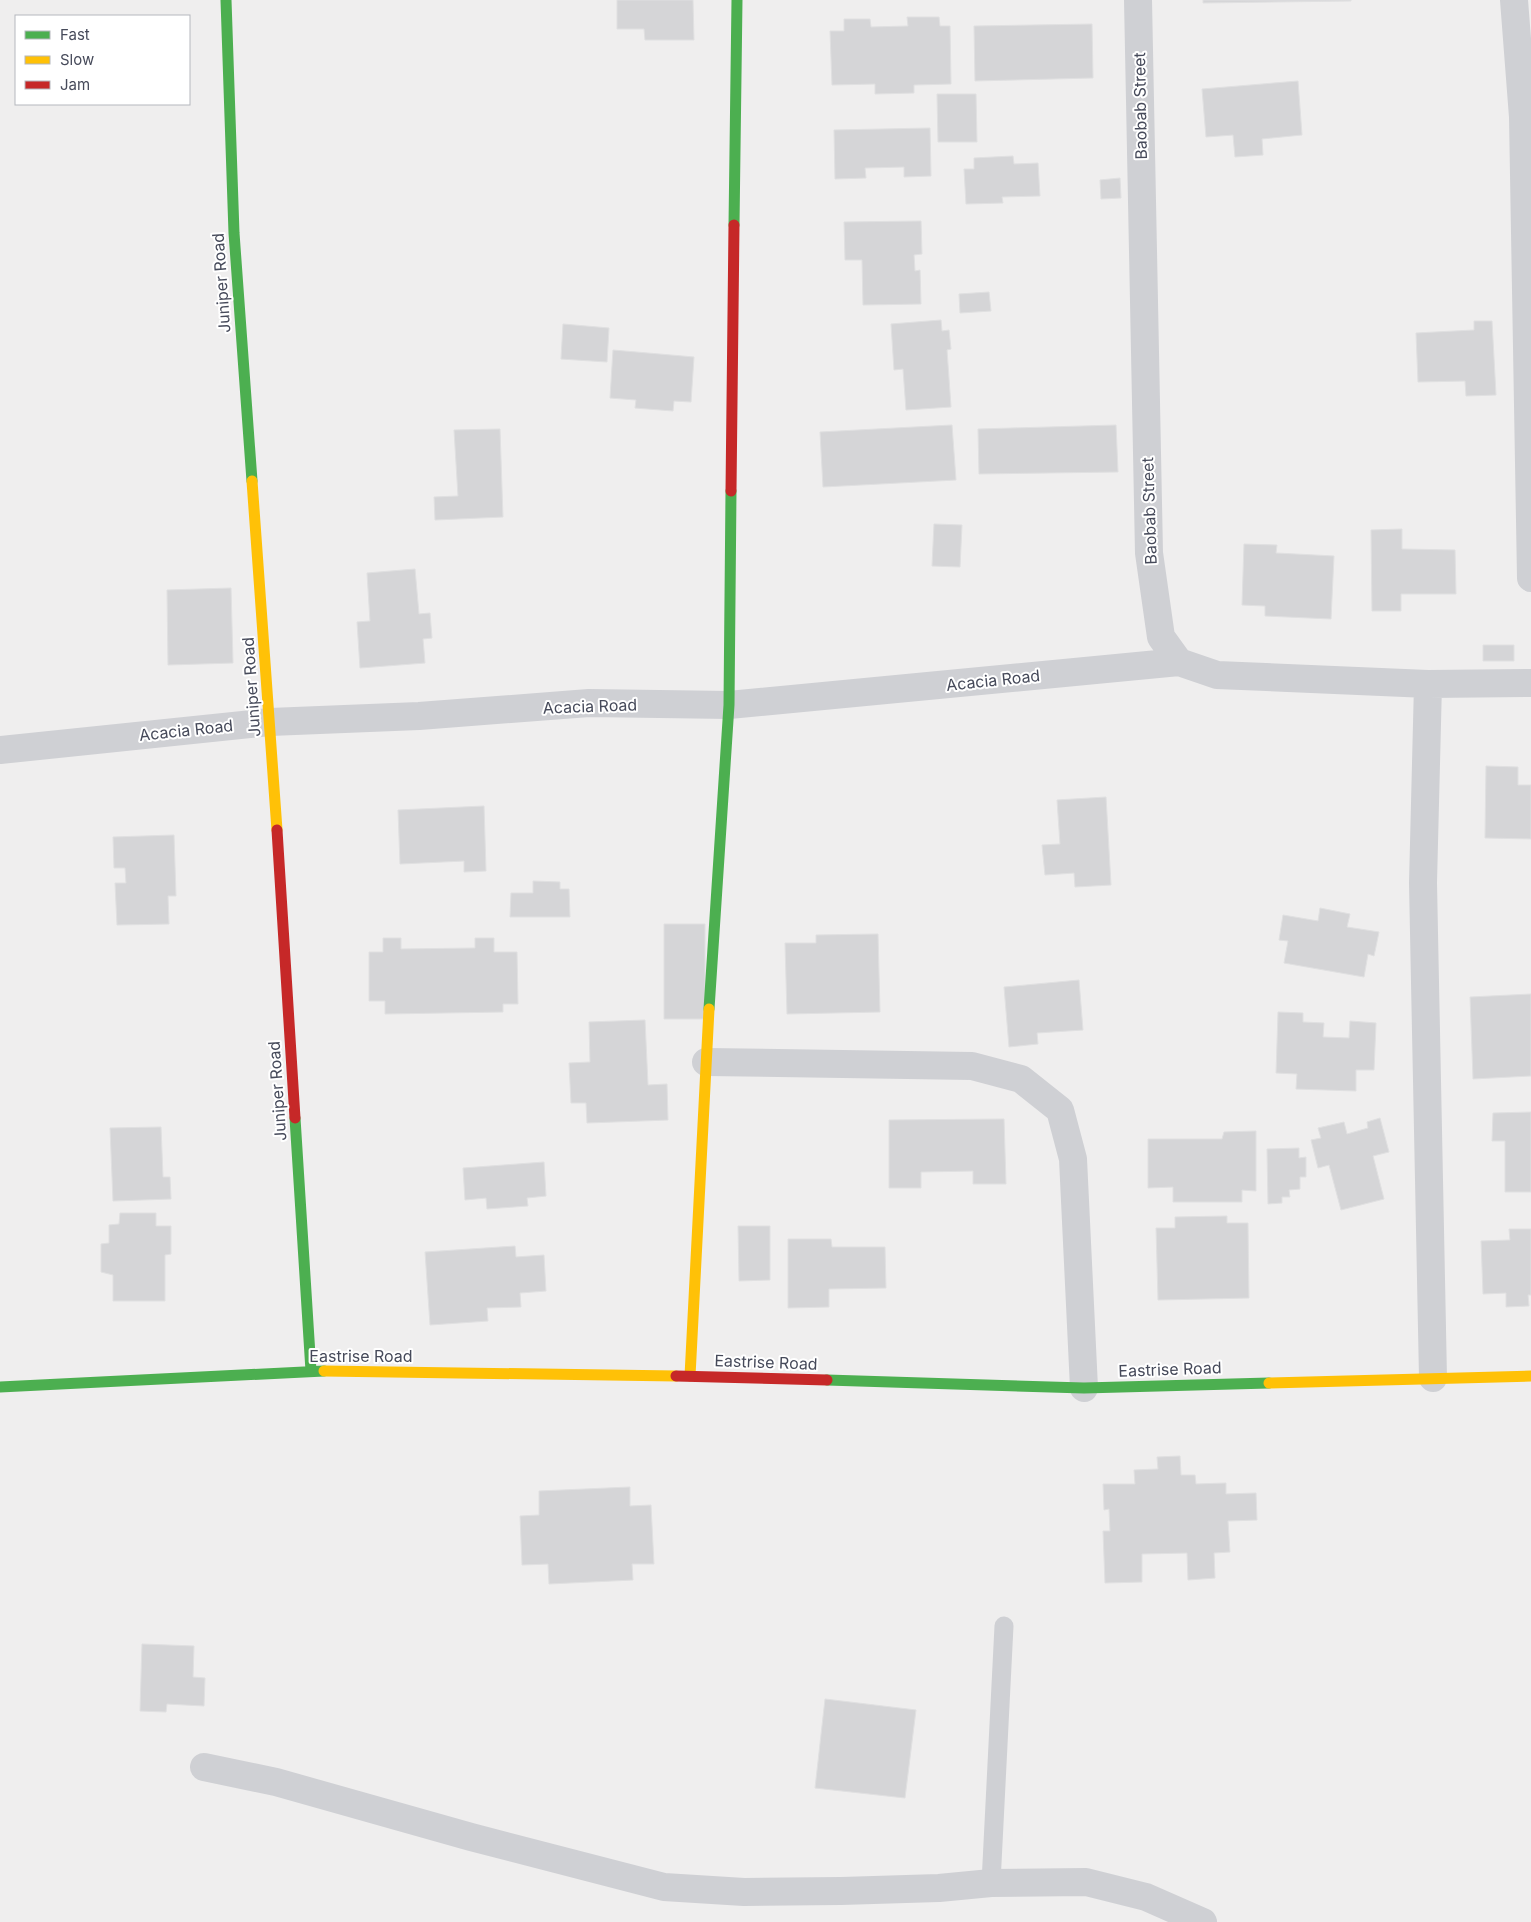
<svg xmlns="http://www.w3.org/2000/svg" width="1531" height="1922" viewBox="0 0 1531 1922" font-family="Inter,sans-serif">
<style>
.building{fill:#d5d5d7;stroke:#e0e0e1}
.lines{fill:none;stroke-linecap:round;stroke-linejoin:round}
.lane{stroke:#cfd0d4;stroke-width:19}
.street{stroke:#cfd0d4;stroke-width:28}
.fast{stroke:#4caf50;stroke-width:11}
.slow{stroke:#ffc107;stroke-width:11}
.jam{stroke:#c62828;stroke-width:11}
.labels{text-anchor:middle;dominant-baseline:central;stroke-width:4;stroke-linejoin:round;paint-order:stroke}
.street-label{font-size:16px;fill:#464a5a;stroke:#fff}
</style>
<rect width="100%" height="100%" fill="#efeeee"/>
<!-- building -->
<path class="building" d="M617 0H693L694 40H645L644 29H617Z
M1203 0H1351V1L1203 3Z
M907 17H939L940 26H950L951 84 914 85V93L875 94V84L832 85 830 31H844V19H870L871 27 908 26Z
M1092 24 1093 78 975 81 974 26Z
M1298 81 1302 135 1262 139 1263 155 1235 157 1233 135 1206 137 1202 89Z
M937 94H976L977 142H938Z
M930 128 931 176 904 177V167L865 168 866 178 835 179 834 130Z
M1013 156 1014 164 1038 163 1040 196 1002 197 1003 203 966 204 964 169H974V158Z
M1120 178 1121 198 1101 199 1100 180Z
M921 221 922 254 914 255 915 271 920 270 921 304 863 305 862 260H845L844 222Z
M989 292 991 311 960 313 959 294Z
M941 320 942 331 949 330 951 349 947 350 951 407 906 410 903 369 894 370 891 324Z
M1474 321H1492L1496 395 1466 396 1465 381 1418 382 1416 333 1474 330Z
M563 324 609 328 607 362 561 359Z
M613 350 694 357 691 402 674 401 673 411 635 408 636 400 610 398Z
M952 425 956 480 823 487 820 432Z
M1116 425 1118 472 979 474 978 429Z
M500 429 503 517 435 520 434 497 458 496 454 430Z
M934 524 962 525 960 567 932 566Z
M1402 529V549L1455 550 1456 594H1401V611H1372L1371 530Z
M1244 544 1277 545 1276 553 1334 556 1331 619 1265 616V606L1242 605Z
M415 569 419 614 430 613 432 638 423 639 425 663 360 668 357 622 370 621 367 573Z
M231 588 233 663 168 665 167 590Z
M1483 645H1514V661H1483Z
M1486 766 1518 767V785H1531V839L1485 838Z
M1106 797 1111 885 1075 887 1074 873 1045 875 1042 845 1060 844 1057 800Z
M484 806 486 871 464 872V861L400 864 398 810Z
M174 835 176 896H168L169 924 117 925 115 883H126L125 868H114L113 837Z
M533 881 560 882V889H569L570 917H510L511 893H533Z
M1320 908 1350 914 1347 927 1379 932 1374 956 1368 954 1364 977 1284 963 1288 941 1279 940 1283 915 1318 921Z
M664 924H705V1019H664Z
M878 934 880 1012 787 1014 785 943H816V935Z
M383 938H401V949L475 948V938H494V952H517L518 1004H503V1012L385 1014V1001H369V952H383Z
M1079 980 1083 1030 1037 1033 1038 1044 1009 1047 1004 987Z
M1531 994V1076L1473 1079 1470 997Z
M1278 1012 1303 1013V1022L1324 1023 1323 1037 1349 1038 1350 1021 1376 1023 1374 1070H1356V1091L1296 1089 1297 1074 1276 1073Z
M645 1020 648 1085 667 1084 668 1120 587 1123 586 1103H571L569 1063 590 1062 589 1022Z
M1531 1112V1192H1505V1141H1492L1493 1113Z
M1380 1118 1389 1152 1373 1156 1384 1199 1341 1210 1329 1165 1318 1168 1311 1140 1321 1138 1318 1128 1344 1122 1347 1134 1368 1128 1367 1122Z
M1004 1119 1006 1184H973V1171L921 1172V1188H889V1120Z
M161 1127 163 1177H170L171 1199 113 1201 110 1128Z
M1256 1131V1191L1242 1190V1202H1173V1187L1148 1188V1139H1222L1224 1132Z
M1299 1148V1158L1306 1157V1177H1300V1189L1289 1190 1290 1197H1282V1203L1268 1204 1267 1149Z
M544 1162 546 1196 527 1198 528 1206 487 1209 486 1198 465 1200 463 1168Z
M120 1213H156V1226H171V1254L165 1255V1301H113V1275L101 1272V1244L109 1243V1225L119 1224Z
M1227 1216V1223H1248L1249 1298 1158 1300 1156 1228H1175V1217Z
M738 1226H770V1280L739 1281Z
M1509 1229H1531V1295H1528L1529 1306 1506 1307V1293L1483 1294 1481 1241 1510 1240Z
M788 1239H831L832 1247H885L886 1288 829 1289V1307L788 1308Z
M515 1246 516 1257 544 1255 546 1291 520 1293 521 1307 487 1308 488 1321 430 1325 425 1252Z
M1180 1456 1181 1475H1195L1196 1484 1226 1483V1494L1256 1493 1257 1520 1228 1521 1230 1552 1214 1553 1215 1578 1188 1580 1187 1553 1142 1554V1582L1105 1583 1103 1531H1110L1109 1509 1104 1510 1103 1484H1135L1134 1470 1158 1469 1157 1457Z
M630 1487V1506L651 1505 654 1564H632L633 1580 549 1584 548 1564 522 1565 520 1516 539 1515V1491Z
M142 1644 194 1646 193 1677 205 1678 204 1706 167 1704 166 1712 140 1711Z
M825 1699 916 1710 905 1798 815 1788Z"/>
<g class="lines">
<!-- lane -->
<path class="lane" d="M991 1883 1004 1626"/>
<!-- street -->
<path class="street" d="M1138 0 1149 553 1161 637 1179 662 1217 675 1428 684 1531 683
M1514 0 1523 117
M1531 117H1523L1531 578
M1428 684 1423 883 1433 1378
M0 750 270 722 419 716 589 703 729 705 1179 662
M706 1062 972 1066 1021 1079 1060 1110 1073 1159 1084 1388
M204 1767 276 1782 471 1837 664 1887 744 1892 841 1891 939 1888 991 1883 1086 1882 1146 1897 1203 1922"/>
<!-- fast -->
<path class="fast" d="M226 0 234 233 252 481
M734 225 737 0
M709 1009 729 705 731 491
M295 1118 311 1371
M827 1380 1084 1388 1269 1383
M0 1387 324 1371"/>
<!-- slow -->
<path class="slow" d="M252 481 277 830
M324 1371 676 1376
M690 1376 709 1009
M1269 1383 1531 1376"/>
<!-- jam -->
<path class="jam" d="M731 491 734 225
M277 830 295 1118
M676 1376 827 1380"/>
</g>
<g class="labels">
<!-- street labels -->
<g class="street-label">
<text transform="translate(1140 106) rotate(-91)">Baobab Street</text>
<text transform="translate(221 283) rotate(-94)">Juniper Road</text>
<text transform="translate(1149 511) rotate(-92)">Baobab Street</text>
<text transform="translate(993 680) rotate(-6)">Acacia Road</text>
<text transform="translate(251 687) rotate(-94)">Juniper Road</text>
<text transform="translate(590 706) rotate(-2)">Acacia Road</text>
<text transform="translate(186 730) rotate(-6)">Acacia Road</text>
<text transform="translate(277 1091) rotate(-94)">Juniper Road</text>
<text x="361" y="1356">Eastrise Road</text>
<text transform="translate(766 1362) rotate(2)">Eastrise Road</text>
<text transform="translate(1170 1369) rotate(-2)">Eastrise Road</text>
</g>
</g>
<!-- legend -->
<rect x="15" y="15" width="175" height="90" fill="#ffffff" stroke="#b5b7bd"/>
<rect x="25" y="31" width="25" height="8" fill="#4caf50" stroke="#b5b7bd"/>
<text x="60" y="40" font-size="15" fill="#464a5a">Fast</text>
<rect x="25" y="56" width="25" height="8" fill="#ffc107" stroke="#b5b7bd"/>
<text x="60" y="65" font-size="15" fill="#464a5a">Slow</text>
<rect x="25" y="81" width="25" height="8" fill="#c62828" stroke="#b5b7bd"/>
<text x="60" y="90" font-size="15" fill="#464a5a">Jam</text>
</svg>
